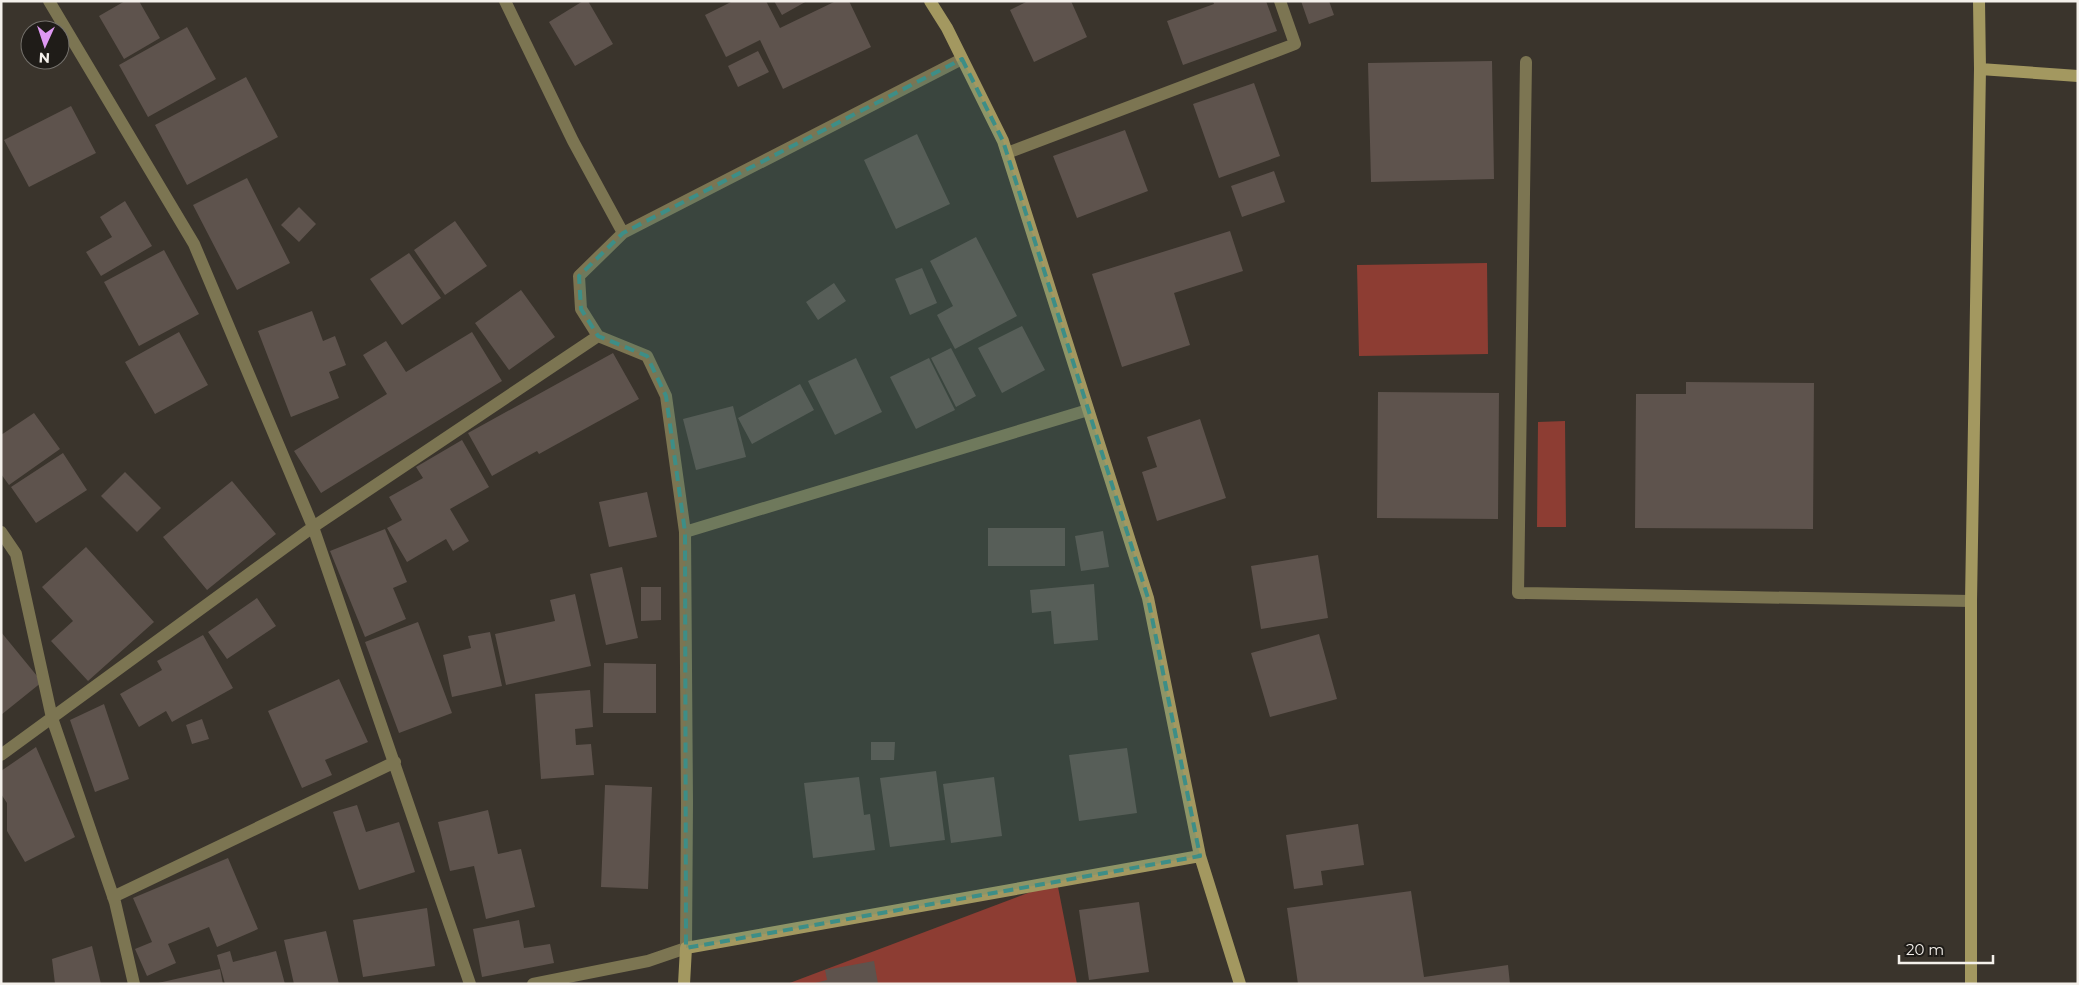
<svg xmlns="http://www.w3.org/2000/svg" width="2079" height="985" viewBox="0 0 2079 985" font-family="Montserrat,sans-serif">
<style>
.green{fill:#8d3d33}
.building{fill:#5e534d}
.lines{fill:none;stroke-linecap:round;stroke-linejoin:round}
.street{stroke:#7c7552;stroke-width:12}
.secondary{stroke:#a39860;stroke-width:12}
.marked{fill:#3d8e87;fill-opacity:0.2;stroke:#3d8e87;stroke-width:4;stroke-dasharray:10 6;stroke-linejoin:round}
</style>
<rect width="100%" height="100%" fill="#3a342c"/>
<!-- green -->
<path class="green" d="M1487 263 1488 354 1359 356 1357 265Z
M1565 421 1566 527H1537L1538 422Z
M1057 882 1077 984H787Z"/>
<!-- building -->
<path class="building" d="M125 1H139L160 38 124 59 99 16Z
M583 1H588L613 44 575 66 549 22Z
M733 1H766L780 28 836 1H849L871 47 783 89 760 40 726 57 705 15Z
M774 1H807L782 15Z
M1028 1H1071L1087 37 1034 62 1010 10Z
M1213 1H1266L1277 31 1183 65 1167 21 1214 4Z
M1301 1H1329L1334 15 1309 24Z
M187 27 216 79 148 117 119 65Z
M758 51 769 72 738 87 728 66Z
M1492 61 1494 179 1371 182 1368 63Z
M246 77 278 137 187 185 155 125Z
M1254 83 1280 156 1219 178 1193 104Z
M71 106 96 153 29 187 4 140Z
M1125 130 1148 191 1077 218 1053 156Z
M917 134 950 204 896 229 864 160Z
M1274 171 1285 202 1242 217 1231 186Z
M247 178 290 263 237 290 193 205Z
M125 201 152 246 101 276 86 252 112 237 100 217Z
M299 207 316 224 299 242 281 225Z
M455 221 487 266 445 295 414 250Z
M1230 231 1243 271 1174 293 1190 345 1122 367 1092 274Z
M976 237 1017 316 955 349 937 315 953 306 930 261Z
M164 250 199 314 139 346 104 282Z
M409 253 441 298 402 325 370 279Z
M922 268 937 303 910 315 895 279Z
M834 283 846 301 818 320 806 302Z
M521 290 555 337 509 370 475 323Z
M312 311 323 341 335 336 346 365 329 372 339 398 291 417 258 331Z
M1022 326 1045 370 1002 393 978 348Z
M179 332 208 385 155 414 125 362Z
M472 332 502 381 321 493 294 451 387 394 363 355 386 341 406 372Z
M951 348 976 396 956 407 931 358Z
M613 353 639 399 539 454 537 451 492 476 468 433Z
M856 358 882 412 835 435 808 381Z
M929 358 955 410 916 429 890 377Z
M1686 382 1814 383 1813 529 1635 528 1636 394H1686Z
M800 384 814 410 752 444 738 418Z
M1378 392 1499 393 1498 519 1377 518Z
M733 406 746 457 696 470 683 419Z
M34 413 60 449 9 485 1 474V435Z
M1200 419 1226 498 1157 521 1142 472 1157 467 1147 437Z
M462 440 489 487 450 509 469 541 453 551 446 539 407 562 387 528 402 520 389 497 423 478 416 467Z
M63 453 87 490 36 523 11 487Z
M125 472 161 508 137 532 101 496Z
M232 481 276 534 207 590 163 537Z
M647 492 657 537 609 547 599 502Z
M988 528H1065V566H988Z
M385 529 407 582 393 588 406 619 365 637 330 551Z
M1103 531 1109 567 1081 571 1075 536Z
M86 547 154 622 88 681 51 641 73 621 42 587Z
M1318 555 1328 618 1261 629 1251 566Z
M622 567 638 638 606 645 590 574Z
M1094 584 1098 640 1054 644 1051 611 1032 613 1030 590Z
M641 587H661V620L641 621Z
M575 594 591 666 506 685 495 634 555 621 550 600Z
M257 598 276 626 227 659 208 632Z
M418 622 452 713 399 733 365 642Z
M1 632 42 682 1 715Z
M490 632 502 686 452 697 443 655 471 648 468 636Z
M1319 634 1337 699 1270 717 1251 653Z
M203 635 233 688 172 722 166 711 139 727 120 694 162 670 157 661Z
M604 663 656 664V713H603Z
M339 679 368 742 325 760 332 775 302 788 268 711Z
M590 690 593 727 575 729 576 745 591 744 594 775 541 779 535 694Z
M104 704 129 779 95 792 70 720Z
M202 719 209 739 192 744 186 725Z
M871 742H895L894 760H871Z
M36 747 75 837 25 862 7 831V803L1 794V771Z
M1127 748 1137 813 1079 821 1069 755Z
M936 771 945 840 890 847 880 778Z
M859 777 864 815 870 814 875 850 813 858 804 783Z
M994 777 1002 836 951 843 943 784Z
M605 785 652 787 648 889 601 887Z
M357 805 366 832 399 822 415 872 359 890 333 812Z
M488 810 498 854 521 849 535 907 486 919 474 866 450 871 438 822Z
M1358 824 1364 865 1321 871 1323 885 1294 889 1286 835Z
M228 858 258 929 217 947 209 927 168 944 176 963 147 976 135 949 152 942 133 898Z
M1411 891 1424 977 1508 965 1510 984H1298L1287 908Z
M1139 902 1149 972 1089 980 1079 910Z
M427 908 435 966 363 977 353 920Z
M519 920 524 948 550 944 554 963 482 977 473 929Z
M326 931 339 984H294L284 940Z
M92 946 101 984H55L52 959Z
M230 951 233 962 276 951 285 984H225L217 955Z
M874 961 878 984H811L827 980 825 970Z
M220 969 223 984H158V983Z"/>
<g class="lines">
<!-- street -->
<path class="street" d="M49 1 194 244 313 527 470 984
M505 1 573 141 623 233 579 276 581 309 598 336 647 356 666 396 685 532 687 803 686 948 648 961 533 984
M1526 62 1518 593 1971 601
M1007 153 1295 44 1280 1
M623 233 962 59
M1 532 16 554 52 718 115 902 134 984
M685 532 1088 410
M1 755 313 527 598 336
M113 897 395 762"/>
<!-- secondary -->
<path class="secondary" d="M930 1 947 28 1003 141 1148 598 1200 856 1240 984
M1980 69 2078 76
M684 984 686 948 1200 856
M1971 984V601L1980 69 1979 1"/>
</g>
<!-- marked area -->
<path class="marked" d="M962 59 1003 141 1148 598 1200 856 686 948 685 532 666 396 647 356 598 336 581 309 579 276 623 233Z"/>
<!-- border -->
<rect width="2079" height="985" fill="none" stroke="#f4f0eb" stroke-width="5"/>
<!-- north arrow -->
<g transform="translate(45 45) rotate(183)"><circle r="24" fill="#1f1c18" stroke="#74716c"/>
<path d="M0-4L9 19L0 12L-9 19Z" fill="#de98f2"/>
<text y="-8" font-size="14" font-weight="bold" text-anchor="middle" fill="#f4f0eb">N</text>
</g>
<!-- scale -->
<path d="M1899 955v8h94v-8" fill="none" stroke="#f4f0eb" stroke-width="2.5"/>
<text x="1906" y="955" font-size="15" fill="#f4f0eb" stroke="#1f1c18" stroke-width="4" paint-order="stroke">20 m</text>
</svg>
